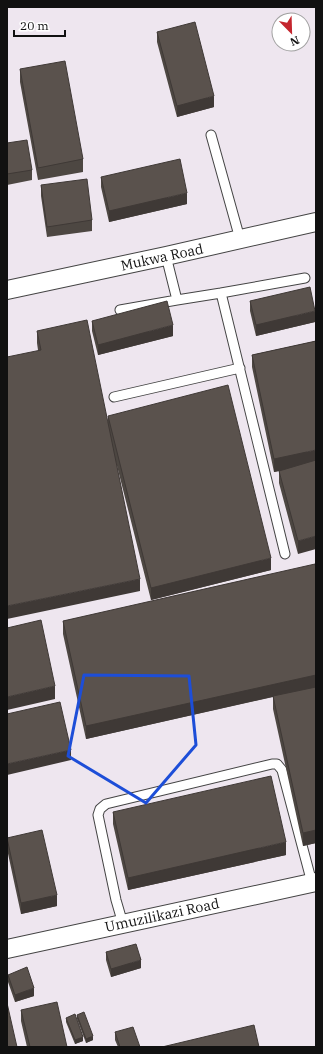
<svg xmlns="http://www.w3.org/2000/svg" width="323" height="1054" viewBox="0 0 323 1054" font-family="'IBM Plex Serif',serif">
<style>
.industrial{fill:#eee6ef;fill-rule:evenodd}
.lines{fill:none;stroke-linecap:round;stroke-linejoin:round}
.lane-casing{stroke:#444;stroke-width:11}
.street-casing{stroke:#444;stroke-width:20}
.lane{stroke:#fff;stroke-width:9}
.street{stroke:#fff;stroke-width:18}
.wall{fill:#4d4742}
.shaded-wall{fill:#3f3936}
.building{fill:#5a524d;stroke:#3f3936}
.marked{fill:none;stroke:#1d4ed8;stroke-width:3;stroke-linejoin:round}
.labels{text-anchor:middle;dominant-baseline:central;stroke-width:4;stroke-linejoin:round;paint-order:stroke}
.street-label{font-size:14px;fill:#111;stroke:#fff}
</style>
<rect width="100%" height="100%" fill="#fffdf5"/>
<!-- industrial -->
<path class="industrial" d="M7 7H316V1047H7ZM279 20H303V44H279Z"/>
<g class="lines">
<!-- lane casing -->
<g class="lane-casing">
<path id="lane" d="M211 135 240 239
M166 256 177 300
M221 293 305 278
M120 310 177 300 221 293 285 554
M114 397 240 368
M123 924 116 900 98 815 100 809 106 804 272 764H277L282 770 312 883"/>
</g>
<!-- street casing -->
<g class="street-casing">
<path id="street" d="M7 290 166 256 316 222
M7 949 316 882"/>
</g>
<!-- lane -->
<use href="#lane" class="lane"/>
<!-- street -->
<use href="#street" class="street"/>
</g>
<!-- wall -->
<path class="wall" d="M157 32 214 107 177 117 157 42Z
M20 69 83 159V172L38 180 20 82Z
M7 143 32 170V180L7 185Z
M101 177 187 204 109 222 101 187Z
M41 185 92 220V231L47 237 41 196Z
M250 301 315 322 256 336 250 311Z
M92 321 173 336 98 355 92 331Z
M37 331 108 422V416L271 570 151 600 116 462 140 591 38 350 37 343Z
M316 341 298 554 279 483V471L274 472 252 367V355Z
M316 569V843L303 846 273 709V697L86 739 63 634V621Z
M113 812 286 855 128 890 113 824Z
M7 838 57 906 21 914 7 849Z
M106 952 141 968 111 977 106 960Z
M8 975 34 996 15 1002 8 982Z
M21 1010 67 1047H27L21 1021Z
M77 1015 93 1040 86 1043 77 1019Z
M66 1018 83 1041 75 1044 66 1022Z
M115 1032 140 1047H118L115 1040Z"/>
<!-- shaded-wall -->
<path class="shaded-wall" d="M214 96V107L177 117V106Z
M187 193V204L109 222V211Z
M315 311V322L256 336V325Z
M173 325V336L98 355V345Z
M316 450V463L274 472V459Z
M316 536V549L298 554V541Z
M271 558V570L151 600V588Z
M140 579V591L7 619V606Z
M316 675V687L86 739V726Z
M55 686V699L7 710V697Z
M71 750V760L7 775V764Z
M316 830V843L303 846V833Z
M286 842V855L128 890V878Z
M57 895V906L21 914V903Z
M141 960V968L111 977V969Z
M34 988V996L15 1002V995Z
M93 1036V1040L86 1043V1039Z
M83 1037V1041L75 1044V1040Z"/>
<!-- building -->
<path class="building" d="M195 22 214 96 177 106 157 32Z
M65 61 83 159 38 168 20 69Z
M27 140 32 170 7 174V143Z
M180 159 187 193 109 211 101 177Z
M87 179 92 220 47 227 41 185Z
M310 287 315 311 256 325 250 301Z
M167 301 173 325 98 345 92 321Z
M87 320 140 579 7 606V357L41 350 37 331Z
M316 341V450L274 459 252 355Z
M228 385 271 558 151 588 108 416Z
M316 460V536L298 541 279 471Z
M315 564 316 569V675L86 726 63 621Z
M41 620 55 686 7 697V628Z
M316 687V830L303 833 273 696Z
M60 702 71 750 7 764V714Z
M271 776 286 842 128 878 113 812Z
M42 830 57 895 21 903 7 838Z
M136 944 141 960 111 969 106 952Z
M27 967 34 988 15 995 8 975Z
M57 1002 67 1047H30L21 1010Z
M7 1003 17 1047H7Z
M84 1012 93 1036 86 1039 77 1015Z
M75 1014 83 1037 75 1040 66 1018Z
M254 1025 259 1047H162Z
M133 1027 140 1047H120L115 1032Z"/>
<!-- marked area -->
<path class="marked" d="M84 675 189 676 196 745 146 803 68 756Z"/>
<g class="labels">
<!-- street labels -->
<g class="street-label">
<text transform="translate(162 257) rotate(-12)">Mukwa Road</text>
<text transform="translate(162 915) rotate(-12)">Umuzilikazi Road</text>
</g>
</g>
<!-- border -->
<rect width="323" height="1054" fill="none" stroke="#111111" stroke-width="16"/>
<!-- north arrow -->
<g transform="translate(291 32) rotate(157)"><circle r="19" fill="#ffffff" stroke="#a0a0a0"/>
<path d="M0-3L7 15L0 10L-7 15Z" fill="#c4262e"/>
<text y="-6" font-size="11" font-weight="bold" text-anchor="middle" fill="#111111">N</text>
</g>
<!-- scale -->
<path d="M14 30v6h51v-6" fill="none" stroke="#111111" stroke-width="2"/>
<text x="20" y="30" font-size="12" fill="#111111" stroke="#ffffff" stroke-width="3" paint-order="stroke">20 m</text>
</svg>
